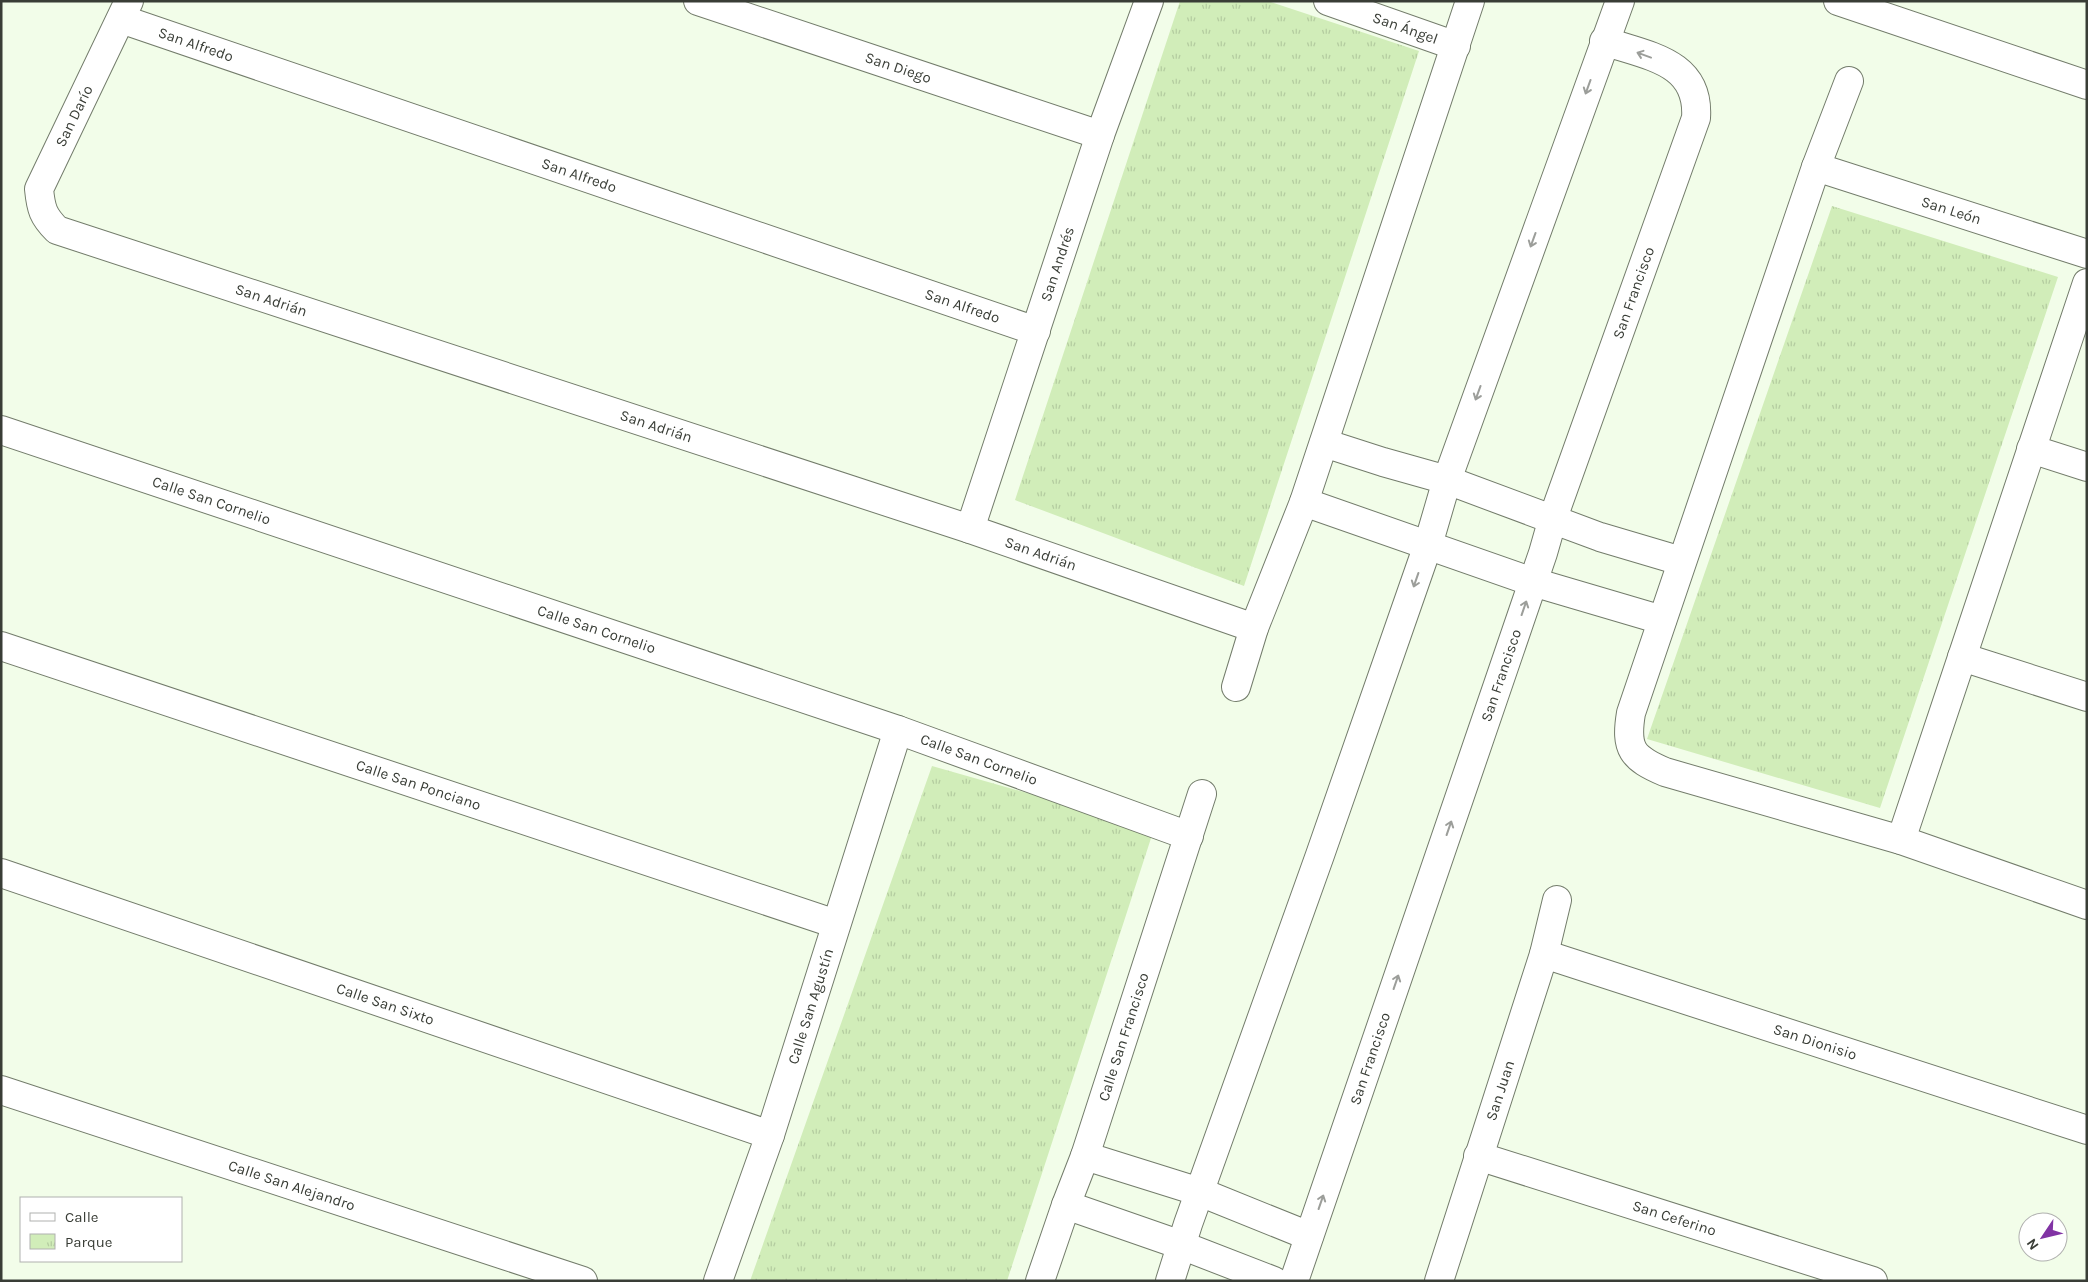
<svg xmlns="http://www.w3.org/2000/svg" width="2088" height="1282" viewBox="0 0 2088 1282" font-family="Karla,sans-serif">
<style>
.park{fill:url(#park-tufts)}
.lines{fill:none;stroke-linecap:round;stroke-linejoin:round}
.minor-casing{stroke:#737c6b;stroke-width:30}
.minor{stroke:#fff;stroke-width:28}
.oneway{stroke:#9c9e9a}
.labels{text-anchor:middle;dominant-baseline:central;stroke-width:4;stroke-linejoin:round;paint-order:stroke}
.street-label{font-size:15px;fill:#393d36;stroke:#fff}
</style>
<defs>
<pattern id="park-tufts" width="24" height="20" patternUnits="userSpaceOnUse" patternTransform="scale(1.25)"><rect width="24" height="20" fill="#d1edb9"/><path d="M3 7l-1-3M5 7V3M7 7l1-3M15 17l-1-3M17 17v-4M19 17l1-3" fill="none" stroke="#b4cca0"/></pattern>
</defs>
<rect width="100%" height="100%" fill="#f2fde9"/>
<!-- park -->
<path class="park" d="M1180 1H1268L1419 51 1244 586 1015 500Z
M1832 206 2058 277 1880 808 1647 739Z
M932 766 1154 829 1007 1281H750Z"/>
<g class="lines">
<!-- minor casing -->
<g class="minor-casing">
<g id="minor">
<path id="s1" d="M129 1 39 189C41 209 43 216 57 230L970 529 1254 628"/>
<path id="s2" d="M698 1 1100 135"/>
<path id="s3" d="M1328 1 1456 46"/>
<path d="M1838 1 2087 85"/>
<path id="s4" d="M121 19 1036 331"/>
<path d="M1849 81 1816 167 1631 713C1625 749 1632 758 1665 772L1901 840 2087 905"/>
<path id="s5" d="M1816 167 2087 254"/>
<path id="s6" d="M1 430 898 730 1189 836"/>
<path d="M1324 443 1383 462 1447 480 1600 537 1681 561"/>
<path d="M2031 449 2087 467"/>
<path d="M1304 502 1533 582 1662 620"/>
<path id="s7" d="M970 529 1100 135 1149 1"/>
<path id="s8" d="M1 646 836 924"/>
<path d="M1962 657 2087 697"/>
<path d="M1236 687 1254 628 1304 502 1470 1"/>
<path d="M1901 840 2087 283"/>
<path id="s9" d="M1 873 770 1135"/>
<path id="s10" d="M1544 954 2087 1130"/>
<path id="s11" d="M1 1090 583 1281"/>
<path d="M1085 1156 1200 1192 1309 1236"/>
<path id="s12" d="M1478 1156 1873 1281"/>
<path d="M1066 1205 1181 1245 1274 1281"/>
<path id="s13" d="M718 1281 770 1135 898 730"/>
<path id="s14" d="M1040 1281 1066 1205 1085 1156 1202 794"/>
<path d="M1170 1281 1188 1224 1320 855 1428 545 1447 480 1620 1"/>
<path id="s15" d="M1294 1281 1543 553 1553 518 1696 118C1700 61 1647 56 1604 41"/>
<path id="s16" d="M1439 1281 1544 954 1557 900"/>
</g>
</g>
<!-- minor -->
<use href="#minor" class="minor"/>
</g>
<!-- one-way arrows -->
<defs><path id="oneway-shaft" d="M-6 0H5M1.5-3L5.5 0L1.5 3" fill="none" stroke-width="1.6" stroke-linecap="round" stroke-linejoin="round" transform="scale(1.25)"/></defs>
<g class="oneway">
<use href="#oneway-shaft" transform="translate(1644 55) rotate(-160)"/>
<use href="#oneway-shaft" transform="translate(1588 87) rotate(110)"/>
<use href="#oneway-shaft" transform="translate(1533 240) rotate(110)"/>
<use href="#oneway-shaft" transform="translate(1478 393) rotate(110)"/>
<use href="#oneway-shaft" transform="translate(1416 580) rotate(109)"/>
<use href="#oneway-shaft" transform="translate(1524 608) rotate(-71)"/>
<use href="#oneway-shaft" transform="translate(1449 828) rotate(-71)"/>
<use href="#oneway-shaft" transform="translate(1396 982) rotate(-71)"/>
<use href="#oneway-shaft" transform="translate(1321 1202) rotate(-71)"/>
</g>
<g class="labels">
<!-- street labels -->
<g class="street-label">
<text stroke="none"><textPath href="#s3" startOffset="82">San Ángel</textPath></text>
<text stroke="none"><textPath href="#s4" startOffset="79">San Alfredo</textPath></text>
<text stroke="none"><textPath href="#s2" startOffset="211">San Diego</textPath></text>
<text transform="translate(74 116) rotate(-64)">San Darío</text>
<text stroke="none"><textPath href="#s4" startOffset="484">San Alfredo</textPath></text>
<text stroke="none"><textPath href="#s5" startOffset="142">San León</textPath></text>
<text stroke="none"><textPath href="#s7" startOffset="279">San Andrés</textPath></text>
<text stroke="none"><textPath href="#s15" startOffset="1045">San Francisco</textPath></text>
<text stroke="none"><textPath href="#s1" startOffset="480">San Adrián</textPath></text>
<text stroke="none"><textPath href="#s4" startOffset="889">San Alfredo</textPath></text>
<text stroke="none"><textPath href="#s1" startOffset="885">San Adrián</textPath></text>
<text stroke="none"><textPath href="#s6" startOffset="222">Calle San Cornelio</textPath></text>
<text stroke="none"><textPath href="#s1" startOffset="1290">San Adrián</textPath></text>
<text stroke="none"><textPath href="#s6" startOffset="628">Calle San Cornelio</textPath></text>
<text stroke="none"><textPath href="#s15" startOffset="640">San Francisco</textPath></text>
<text stroke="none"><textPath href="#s6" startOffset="1032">Calle San Cornelio</textPath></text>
<text stroke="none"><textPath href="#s8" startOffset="440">Calle San Ponciano</textPath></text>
<text stroke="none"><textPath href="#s9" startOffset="406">Calle San Sixto</textPath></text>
<text stroke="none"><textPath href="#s13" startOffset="290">Calle San Agustín</textPath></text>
<text stroke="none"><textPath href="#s14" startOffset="258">Calle San Francisco</textPath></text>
<text stroke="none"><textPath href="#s10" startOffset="285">San Dionisio</textPath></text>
<text stroke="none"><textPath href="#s15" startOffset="235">San Francisco</textPath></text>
<text stroke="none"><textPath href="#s16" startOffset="200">San Juan</textPath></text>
<text stroke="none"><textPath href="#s11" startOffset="306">Calle San Alejandro</textPath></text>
<text stroke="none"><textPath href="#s12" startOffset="206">San Ceferino</textPath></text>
</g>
</g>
<!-- border -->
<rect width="2088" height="1282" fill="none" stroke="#393d36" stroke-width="5"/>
<!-- legend -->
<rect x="20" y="1197" width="162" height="65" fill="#ffffff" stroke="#b0b1af"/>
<rect x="30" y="1213" width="25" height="8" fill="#ffffff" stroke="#b0b1af"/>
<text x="65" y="1222" font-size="15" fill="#393d36">Calle</text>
<rect x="30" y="1234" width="25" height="15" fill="url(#park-tufts)" stroke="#b0b1af"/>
<text x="65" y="1247" font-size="15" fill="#393d36">Parque</text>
<!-- north arrow -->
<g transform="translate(2043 1237) rotate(235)"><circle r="24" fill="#ffffff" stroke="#b0b1af"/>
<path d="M0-4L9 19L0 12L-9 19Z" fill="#8133a4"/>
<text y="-8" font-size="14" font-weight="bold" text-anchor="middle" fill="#393d36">N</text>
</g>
</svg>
